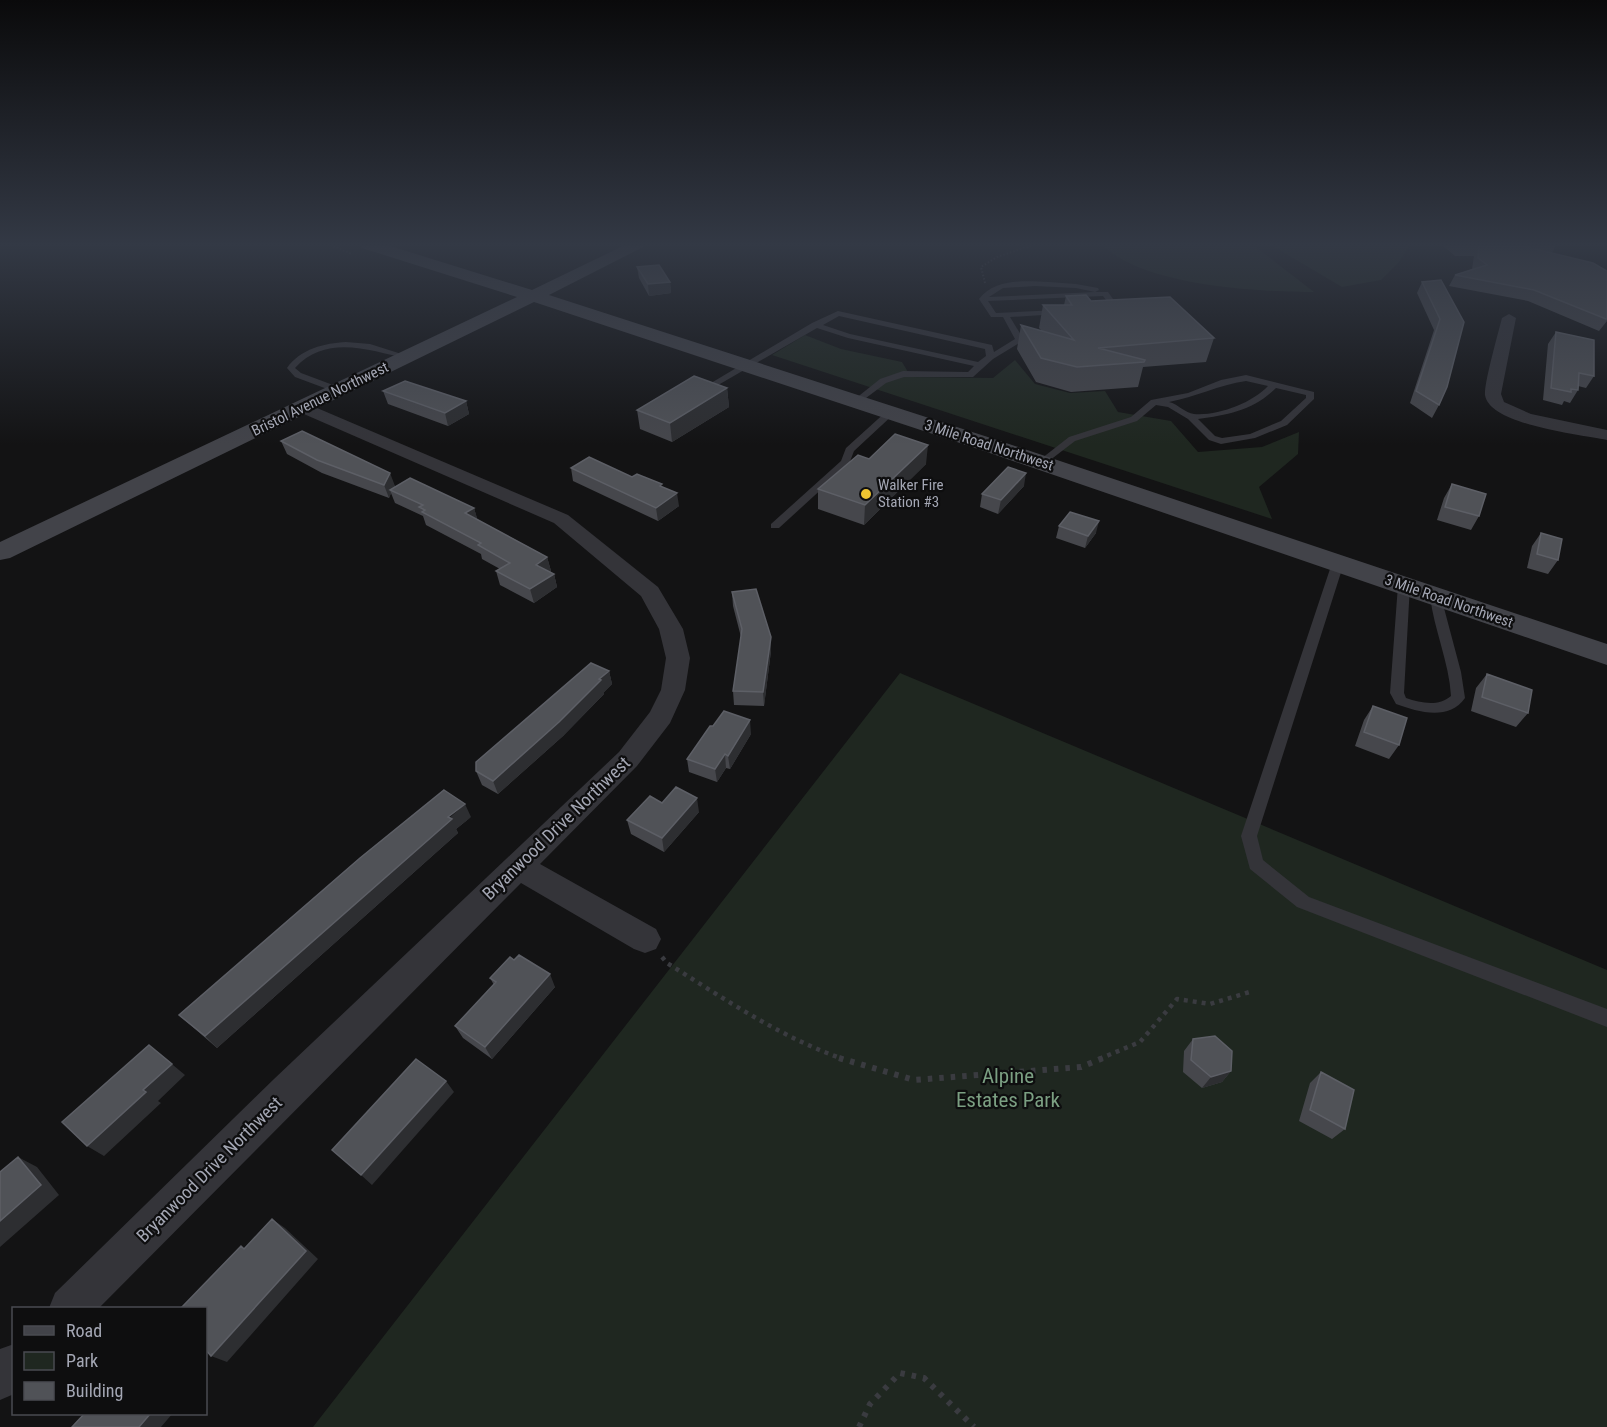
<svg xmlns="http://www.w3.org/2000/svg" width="1607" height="1427" viewBox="0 0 1607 1427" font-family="'Roboto Condensed',sans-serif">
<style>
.green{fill:#1f2720}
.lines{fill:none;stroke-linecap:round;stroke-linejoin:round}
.path-far2{stroke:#3a3b40;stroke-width:2;stroke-dasharray:1.5 2;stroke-linecap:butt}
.path-far1{stroke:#3a3b40;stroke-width:4.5;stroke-dasharray:4 5;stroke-linecap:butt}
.path{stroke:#3a3b40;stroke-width:6;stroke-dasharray:4.5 7;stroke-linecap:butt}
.lane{fill:#343439;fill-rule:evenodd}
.street{fill:#343439;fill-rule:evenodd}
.secondary{fill:#424349;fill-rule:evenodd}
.wall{fill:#46474c}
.shaded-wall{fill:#2d2e31}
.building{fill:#505257;stroke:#5d5f66;stroke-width:1.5}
.poi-dot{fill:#eec431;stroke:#0e0e0f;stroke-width:2}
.labels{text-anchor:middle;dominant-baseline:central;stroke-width:4.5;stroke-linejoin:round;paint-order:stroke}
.far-street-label{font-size:15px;fill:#a4a7b4;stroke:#0e0e0f}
.far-poi-label{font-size:15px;fill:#a4a7b4;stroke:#0e0e0f;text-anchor:start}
.street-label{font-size:18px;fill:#a4a7b4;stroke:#0e0e0f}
.near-park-label{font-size:21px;fill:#7b9f82;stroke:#0e0e0f}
</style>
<rect width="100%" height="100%" fill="#131314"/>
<!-- green -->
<path class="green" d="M1103 245H1253L1314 292C1260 292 1142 286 1103 245Z
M1271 245H1409L1399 262 1381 280 1342 287Z
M805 335 841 349 902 362 911 377 993 378 1015 360 1035 384 1070 393 1105 391 1118 412 1171 421 1198 452 1262 447 1299 432 1298 454 1259 487 1272 519 772 355Z
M900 673 1607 970V1427H313Z"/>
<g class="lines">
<!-- path-far2 -->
<path class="path-far2" d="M330 245 352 254
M985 283 981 267 997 257 1033 245"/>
<!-- path-far1 -->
<path class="path-far1" d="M662 957 667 963C723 998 780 1037 843 1059
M1099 1059 1140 1042 1177 999 1210 1004 1253 991"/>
<!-- path -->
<path class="path" d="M839 1058 914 1080 1081 1067 1103 1058
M859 1427 870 1404 900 1373 924 1378 974 1427"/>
<!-- lane -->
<path class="lane" d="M1049 282 1076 284 1098 288 1099 290 1095 292H1108L1121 310 1110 312 1112 308 1103 296 988 301 996 313 1058 310 1062 312 1058 314 1010 317 1024 340 993 359 973 377H904L886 383 858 404 854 401 855 399 880 379 903 371 968 372 974 366 848 338 817 328 713 388 706 386 812 323 838 311 992 345 994 352 1015 339 1003 317H991L979 299C995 278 1025 281 1049 282ZM1035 286 1076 288 1095 292 989 297 1003 288ZM839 316 985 349 986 356 978 362 850 334 823 325Z
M346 342 370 344 411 357 407 359C370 350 326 334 295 368L301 373 341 388V392L338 393 295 377 287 368C300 349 325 343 346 342Z
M1246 375 1314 392V399L1287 425 1255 438 1221 444 1209 440 1188 419 1168 407 1156 405 1137 421 1075 441 1045 464 1037 462 1069 437 1131 417 1151 400 1188 393 1221 380ZM1246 381 1268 386C1252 403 1218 416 1194 414 1185 413 1178 404 1169 402 1195 397 1219 385 1246 381ZM1276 388 1306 395V398L1281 421 1250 434 1222 438 1215 436 1198 419C1228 415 1254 410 1276 388Z
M888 410 896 412 854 451 849 464 779 528H771V524L841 461 846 448Z
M1338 560 1344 563 1257 836 1263 860 1309 897 1607 1009V1027L1297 907 1250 869 1241 836 1332 563Z
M1404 581 1410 585 1404 693 1406 698C1421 703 1438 707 1451 696 1449 662 1434 630 1430 596L1436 592 1440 593 1461 672 1465 698C1449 721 1418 712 1396 704L1390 693 1398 585Z"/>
<!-- street -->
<path class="street" d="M1509 314 1516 318 1501 394 1504 402 1531 414 1607 430V440C1582 435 1489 425 1485 395 1484 383 1498 334 1502 318Z
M303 402 568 515 658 587 683 629 690 658 685 690 670 723 637 766 540 864 656 929 661 939 656 949 645 953 634 949 521 883 99 1308H49L55 1293 274 1079 619 752 650 712 661 690 666 658 659 629 641 596 554 523 297 411 294 407 297 403Z
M14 1344V1394L0 1400V1349Z"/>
<!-- secondary -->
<path class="secondary" d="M360 245H387L532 290 625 245H647L549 295 997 440 1607 644V665L981 450 534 302 10 558 0 560V542L517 297 362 248Z"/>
</g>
<!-- wall -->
<path class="wall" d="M1442 245H1519L1593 263 1607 321 1599 331 1528 301 1449 286 1455 275 1472 269 1474 256H1455Z
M1522 245H1556L1552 253Z
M637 267 670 282 671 293 649 296 639 278Z
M1441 280 1439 405 1432 418 1410 403 1434 330 1417 293 1422 282Z
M1066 296 1091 301 1214 338 1206 362 1143 367 1138 387 1071 392 1036 382 1017 349 1021 325 1042 331 1039 328 1043 305H1064Z
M1556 332 1594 376 1586 388 1578 386V390L1570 403 1564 401 1562 405 1543 400 1548 344Z
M727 388 729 407 672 442 640 429 637 410Z
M383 391 466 401 469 414 448 426 388 404Z
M281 441 395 486 394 488 474 508 477 519 547 557 551 571 550 572 554 574 557 587 534 603 500 585 496 571 500 569 482 559 481 554 426 525 423 516 395 503 391 493 389 498 322 473 287 454Z
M869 459 926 464 864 525 818 509V489Z
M571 468 632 477 663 487 679 506 658 521 573 481Z
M1452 484 1479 516 1471 530 1437 520 1444 498Z
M1024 486 998 514 980 507 982 494Z
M1059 526 1096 533 1085 548 1056 538Z
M1541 533 1558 560 1548 574 1527 568 1532 546Z
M732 592 771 651 764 706 734 705 733 691 741 637 733 606Z
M609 671 612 684 604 692V694L563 736 498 794 482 785 476 771Z
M1487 674 1528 713 1516 727 1471 711 1476 688Z
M1373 706 1399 745 1389 759 1355 746 1364 720Z
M751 734 730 769 726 768 717 782 689 772 687 759Z
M699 812 664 852 631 834 627 820Z
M471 817 456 829 458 833 217 1048 179 1015Z
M514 960 555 987 492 1059 463 1038 455 1026 494 985 490 978Z
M1193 1039 1231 1071 1222 1082 1202 1088 1183 1072 1184 1051Z
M1321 1072 1345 1129 1332 1139 1299 1121 1310 1083Z"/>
<!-- shaded-wall -->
<path class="shaded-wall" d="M670 282 671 293 649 296 648 284Z
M727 388 729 407 672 442 670 423Z
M466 401 469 414 448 426 445 413Z
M928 445 926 464 864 525 865 505Z
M390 473 395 486 392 491 390 490 391 493 389 498 384 485Z
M1026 473 1024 486 998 514 1001 500Z
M677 493 679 506 658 521 656 508Z
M474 508 478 521 465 513Z
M1099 521 1096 533 1085 548 1088 536Z
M547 557 551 571 540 578 536 565Z
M554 574 557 587 534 603 530 589Z
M771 637V651L764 706 763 692Z
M609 671 612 684 604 692V694L563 736 498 794 493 781Z
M750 720 751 734 730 769 728 756Z
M725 754 726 768 717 782 715 769Z
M697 798 699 812 664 852 662 838Z
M465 804 471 817 456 829 458 833 217 1048 205 1036Z
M550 974 555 987 492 1059 485 1047Z
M149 1045 185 1075 158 1101 161 1103 104 1156 87 1146 143 1090Z
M1231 1071 1222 1082 1202 1088 1211 1077Z
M446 1081 454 1092 372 1185 361 1175Z
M18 1157 37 1167 59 1195 0 1247V1221Z
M272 1219 285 1228 318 1259 227 1362 211 1356Z
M151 1413H173L161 1427H139Z"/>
<!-- building -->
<path class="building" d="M1479 245H1519L1593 263 1607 271V319H1606L1534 290 1455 275 1487 265 1478 258Z
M659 265 670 282 648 284 637 267Z
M1441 280 1464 322 1447 387 1439 405 1416 391 1440 319 1422 282Z
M1086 295 1091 301 1170 297 1214 338 1098 348 1145 360 1144 362 1077 367 1041 358 1021 325 1074 340 1043 305H1072L1066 296Z
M1556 332 1594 340V376L1579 373 1578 390 1571 389V392L1551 388Z
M694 376 727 388 670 423 637 410Z
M405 381 466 401 445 413 383 391Z
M302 431 390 473 384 485 317 460 281 441Z
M895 434 928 445 865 505 818 489 858 455 869 459Z
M589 457 632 477 637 474 662 484 660 486 677 493 656 508 571 468Z
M1008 467 1026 473 1001 500 982 494Z
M410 478 474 508 465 513 547 557 536 565 554 574 530 589 496 571 510 563 478 545 481 543 422 512 425 510 419 507 423 505 390 490Z
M1452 484 1486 494 1479 516 1445 507Z
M1070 512 1099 521 1088 536 1059 526Z
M1541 533 1562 539 1558 560 1537 554Z
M756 589 771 637 763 692 733 691 742 629 732 592Z
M591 663 609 671 599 679 601 680 559 722 493 781 476 771V762Z
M1487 674 1532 690 1528 713 1482 697Z
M1373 706 1407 718 1399 745 1364 732Z
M724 711 750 720 728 756 725 754 715 769 687 759 710 726H713Z
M676 787 697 798 662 838 627 820 650 796 662 803Z
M444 790 465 804 448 817 452 819 205 1036 179 1015 360 858Z
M519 955 550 974 485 1047 455 1026 496 982 490 978 510 957 514 960Z
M1215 1036 1232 1051 1231 1071 1211 1077 1191 1060 1193 1039Z
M149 1045 172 1064 143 1090 146 1092 87 1146 62 1122Z
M416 1059 446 1081 361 1175 332 1150Z
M1321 1072 1354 1090 1345 1129 1310 1110Z
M18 1157 41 1185 0 1221V1172Z
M272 1219 306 1251 211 1356 206 1350V1308H181L241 1246 244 1249Z
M85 1413H151L139 1427H72Z"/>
<!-- sky -->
<linearGradient id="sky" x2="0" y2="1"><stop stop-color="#0a0a0b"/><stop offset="0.55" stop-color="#333945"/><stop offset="1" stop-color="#333945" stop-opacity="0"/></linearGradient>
<rect width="1607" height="445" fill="url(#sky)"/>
<!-- markers -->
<circle class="poi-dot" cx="866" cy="494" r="6"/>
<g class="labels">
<!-- far-street labels -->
<g class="far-street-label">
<text transform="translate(320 399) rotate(-26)">Bristol Avenue Northwest</text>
<text transform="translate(989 445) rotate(18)">3 Mile Road Northwest</text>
<text transform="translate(1449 601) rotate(19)">3 Mile Road Northwest</text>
</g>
<!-- far-poi labels -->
<g class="far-poi-label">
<text x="878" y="485">Walker Fire<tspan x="878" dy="17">Station #3</tspan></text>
</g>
<!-- street labels -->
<g class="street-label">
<text transform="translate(556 828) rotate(-44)">Bryanwood Drive Northwest</text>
<text transform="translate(209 1169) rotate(-45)">Bryanwood Drive Northwest</text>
</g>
<!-- near-park labels -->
<g class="near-park-label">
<text x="1008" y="1076">Alpine<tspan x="1008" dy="24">Estates Park</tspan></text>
</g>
</g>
<!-- legend -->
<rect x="12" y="1307" width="195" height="108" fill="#0e0e0f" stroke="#4a4b51" stroke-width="1.5"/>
<rect x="24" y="1326" width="30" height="9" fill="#424349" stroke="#4a4b51" stroke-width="1.5"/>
<text x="66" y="1337" font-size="18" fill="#a4a7b4">Road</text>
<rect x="24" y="1352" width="30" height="18" fill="#1f2720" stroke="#4a4b51" stroke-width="1.5"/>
<text x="66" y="1367" font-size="18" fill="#a4a7b4">Park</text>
<rect x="24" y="1382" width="30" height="18" fill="#505257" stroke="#4a4b51" stroke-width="1.5"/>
<text x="66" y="1397" font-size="18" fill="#a4a7b4">Building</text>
</svg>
